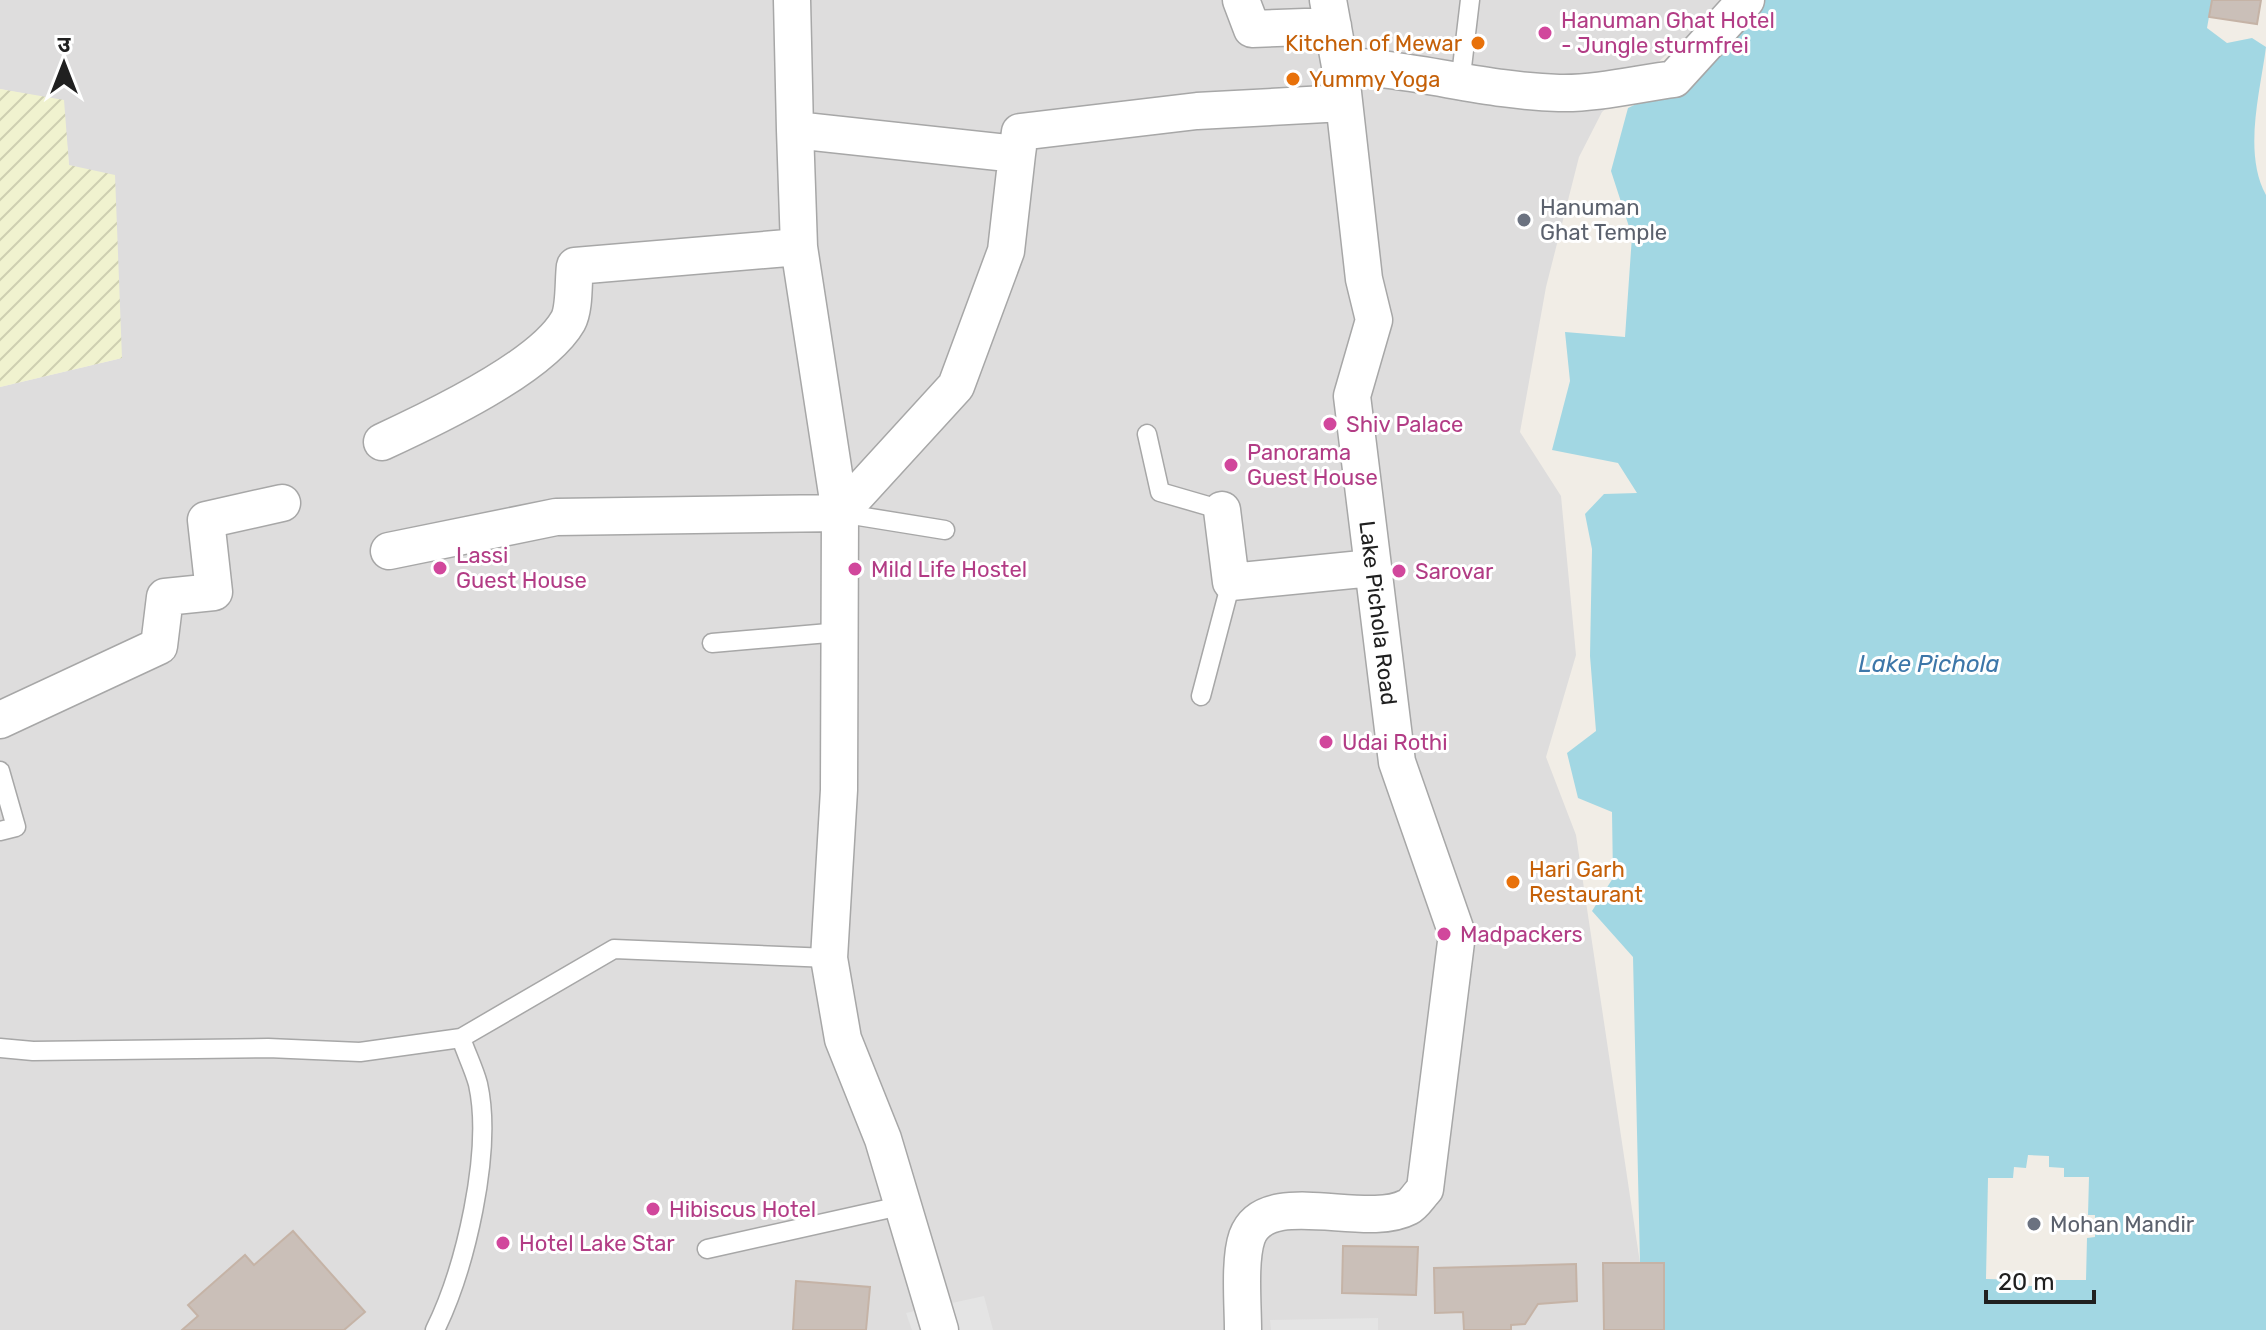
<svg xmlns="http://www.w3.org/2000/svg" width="2266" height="1330" viewBox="0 0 2266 1330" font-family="Rubik,'Noto Sans Devanagari',sans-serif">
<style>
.residential{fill:#dedddd}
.farmland{fill:url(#farmland-furrows)}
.parking{fill:#e4e4e4}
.water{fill:#a2d7e3;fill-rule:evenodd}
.building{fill:#cabfb8;stroke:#c5b3a6;stroke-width:2}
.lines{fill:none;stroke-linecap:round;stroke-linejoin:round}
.lane-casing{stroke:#a7a7a7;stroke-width:21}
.street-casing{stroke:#a7a7a7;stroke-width:39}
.lane{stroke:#fff;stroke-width:18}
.street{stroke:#fff;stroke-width:36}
.hotel-dot{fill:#d1479c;stroke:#fff;stroke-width:3}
.food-dot{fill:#e8710a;stroke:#fff;stroke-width:3}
.worship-dot{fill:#6b7280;stroke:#fff;stroke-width:3}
.labels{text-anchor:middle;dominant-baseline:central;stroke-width:6;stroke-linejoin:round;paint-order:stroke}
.hotel-label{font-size:22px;fill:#b23c85;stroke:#fff;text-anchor:start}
.food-label{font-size:22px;fill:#c56008;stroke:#fff;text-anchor:start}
.worship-label{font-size:22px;fill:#5b616d;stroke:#fff;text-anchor:start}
.street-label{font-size:22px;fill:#202020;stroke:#fff}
.water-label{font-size:24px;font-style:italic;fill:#3d77a9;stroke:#fff}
</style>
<defs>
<pattern id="farmland-furrows" width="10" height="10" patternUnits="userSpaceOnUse" patternTransform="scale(2)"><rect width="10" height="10" fill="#f0f2cf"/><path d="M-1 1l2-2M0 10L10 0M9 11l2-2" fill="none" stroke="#cecfb1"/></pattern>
</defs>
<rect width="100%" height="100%" fill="#f1ede6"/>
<!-- residential -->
<path class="residential" d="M0 0H1728L1602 112 1579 157 1546 287 1520 432 1561 496 1576 655 1546 757 1576 835 1640 1263H1664V1330H0V387L122 358 69 165 63 101 0 89Z"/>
<!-- farmland -->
<path class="farmland" d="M0 89 64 100 69 165 115 175 122 358 0 387Z"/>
<!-- parking -->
<path class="parking" d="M984 1296 993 1330H912L906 1313Z
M1378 1318V1330H1271L1270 1320Z"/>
<!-- water -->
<path class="water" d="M1758 0H2212L2207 28 2227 43 2252 38 2266 47C2260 93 2243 153 2266 195V1330H1664V1264L1640 1263 1633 957 1592 911 1613 878 1612 812 1578 798 1567 753 1596 731 1590 656 1592 549 1585 514 1604 494 1637 493 1618 463 1552 450 1570 381 1565 332 1625 337 1632 236 1611 171 1628 108 1680 83ZM2028 1155 2049 1156V1167L2064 1168V1177H2089L2088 1215H2095V1237L2087 1238 2086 1280H2045V1286H2024V1280L1986 1279 1988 1178H2013L2014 1167 2026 1168Z"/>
<!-- building -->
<path class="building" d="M2212 0H2261L2257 24 2209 17Z
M293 1231 365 1312 344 1330H182L198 1316 188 1305 245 1255 254 1265Z
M1343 1246 1418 1247 1416 1295 1342 1293Z
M1603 1263H1664V1330H1604Z
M1576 1264 1577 1301 1538 1304 1525 1324 1511 1325V1330H1464L1463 1312 1435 1313 1434 1268Z
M796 1281 870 1287 866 1330H793Z"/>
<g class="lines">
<!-- lane casing -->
<g class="lane-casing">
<path id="lane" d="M1460 84 1470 0
M1147 434 1160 492 1222 510
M840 513 945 530
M712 643 840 632
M1201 696 1231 582
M0 771 16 827 0 831
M0 1048 33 1051 268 1048 360 1052 461 1038 614 949 829 958
M707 1249 900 1206
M435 1330C465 1269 493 1152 478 1084 474 1069 466 1053 461 1038"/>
</g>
<!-- street casing -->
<g class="street-casing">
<path id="street" d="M792 0 795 130
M1241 0 1252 29 1333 26
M1340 66C1414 68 1484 91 1559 93 1596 94 1637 84 1674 79L1746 0
M382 442C432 419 541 368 568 321 575 308 573 281 575 266L799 247 795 130 1017 154 1020 132 1197 111 1344 103
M1222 510 1231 582 1372 568
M389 551 556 517 840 513 799 247
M0 720 159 646 165 597 214 592 206 520 282 503
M940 1330 883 1139 843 1039 829 958 839 790 840 513 956 386 1006 251 1017 154
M1243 1330C1243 1305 1239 1260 1247 1237 1266 1185 1365 1230 1408 1207 1414 1204 1420 1194 1425 1189L1457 934 1397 762 1352 396 1374 320 1364 279 1340 66 1328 0"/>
</g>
<!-- lane -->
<use href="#lane" class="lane"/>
<!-- street -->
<use href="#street" class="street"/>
</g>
<!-- markers -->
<g class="hotel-dot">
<circle cx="1545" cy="33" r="8"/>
<circle cx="1330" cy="424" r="8"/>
<circle cx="1231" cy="465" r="8"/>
<circle cx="440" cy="568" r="8"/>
<circle cx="855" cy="569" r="8"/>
<circle cx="1399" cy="571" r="8"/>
<circle cx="1326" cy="742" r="8"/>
<circle cx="1444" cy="934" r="8"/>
<circle cx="653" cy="1209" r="8"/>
<circle cx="503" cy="1243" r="8"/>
</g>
<g class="food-dot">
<circle cx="1478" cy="43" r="8"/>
<circle cx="1293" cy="79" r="8"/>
<circle cx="1513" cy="882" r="8"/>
</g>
<g class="worship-dot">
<circle cx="1524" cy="220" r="8"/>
<circle cx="2034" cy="1224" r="8"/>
</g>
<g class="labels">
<!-- hotel labels -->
<g class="hotel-label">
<text x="1561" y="20">Hanuman Ghat Hotel<tspan x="1561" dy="25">- Jungle sturmfrei</tspan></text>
<text x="1346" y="424">Shiv Palace</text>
<text x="1247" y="452">Panorama<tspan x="1247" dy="25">Guest House</tspan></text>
<text x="456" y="555">Lassi<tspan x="456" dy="25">Guest House</tspan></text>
<text x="871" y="569">Mild Life Hostel</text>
<text x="1415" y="571">Sarovar</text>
<text x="1342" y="742">Udai Rothi</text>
<text x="1460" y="934">Madpackers</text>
<text x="669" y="1209">Hibiscus Hotel</text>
<text x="519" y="1243">Hotel Lake Star</text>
</g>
<!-- food labels -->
<g class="food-label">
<text x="1462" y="43" text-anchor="end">Kitchen of Mewar</text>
<text x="1309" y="79">Yummy Yoga</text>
<text x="1529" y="869">Hari Garh<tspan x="1529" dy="25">Restaurant</tspan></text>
</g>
<!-- worship labels -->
<g class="worship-label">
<text x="1540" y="207">Hanuman<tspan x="1540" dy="25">Ghat Temple</tspan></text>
<text x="2050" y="1224">Mohan Mandir</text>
</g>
<!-- street labels -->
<g class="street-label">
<text transform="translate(1378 613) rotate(83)">Lake Pichola Road</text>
</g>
<!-- water labels -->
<g class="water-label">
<text x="1929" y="664">Lake Pichola</text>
</g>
</g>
<!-- north arrow -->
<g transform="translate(64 64)" stroke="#ffffff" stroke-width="6" paint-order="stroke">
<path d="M0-6L14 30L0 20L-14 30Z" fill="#202020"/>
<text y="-12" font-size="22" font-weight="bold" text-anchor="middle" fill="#202020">उ</text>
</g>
<!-- scale -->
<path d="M1986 1290v12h108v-12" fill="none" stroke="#202020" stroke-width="4"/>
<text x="1998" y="1290" font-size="24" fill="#202020" stroke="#ffffff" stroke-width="6" paint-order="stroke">20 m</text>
</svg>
